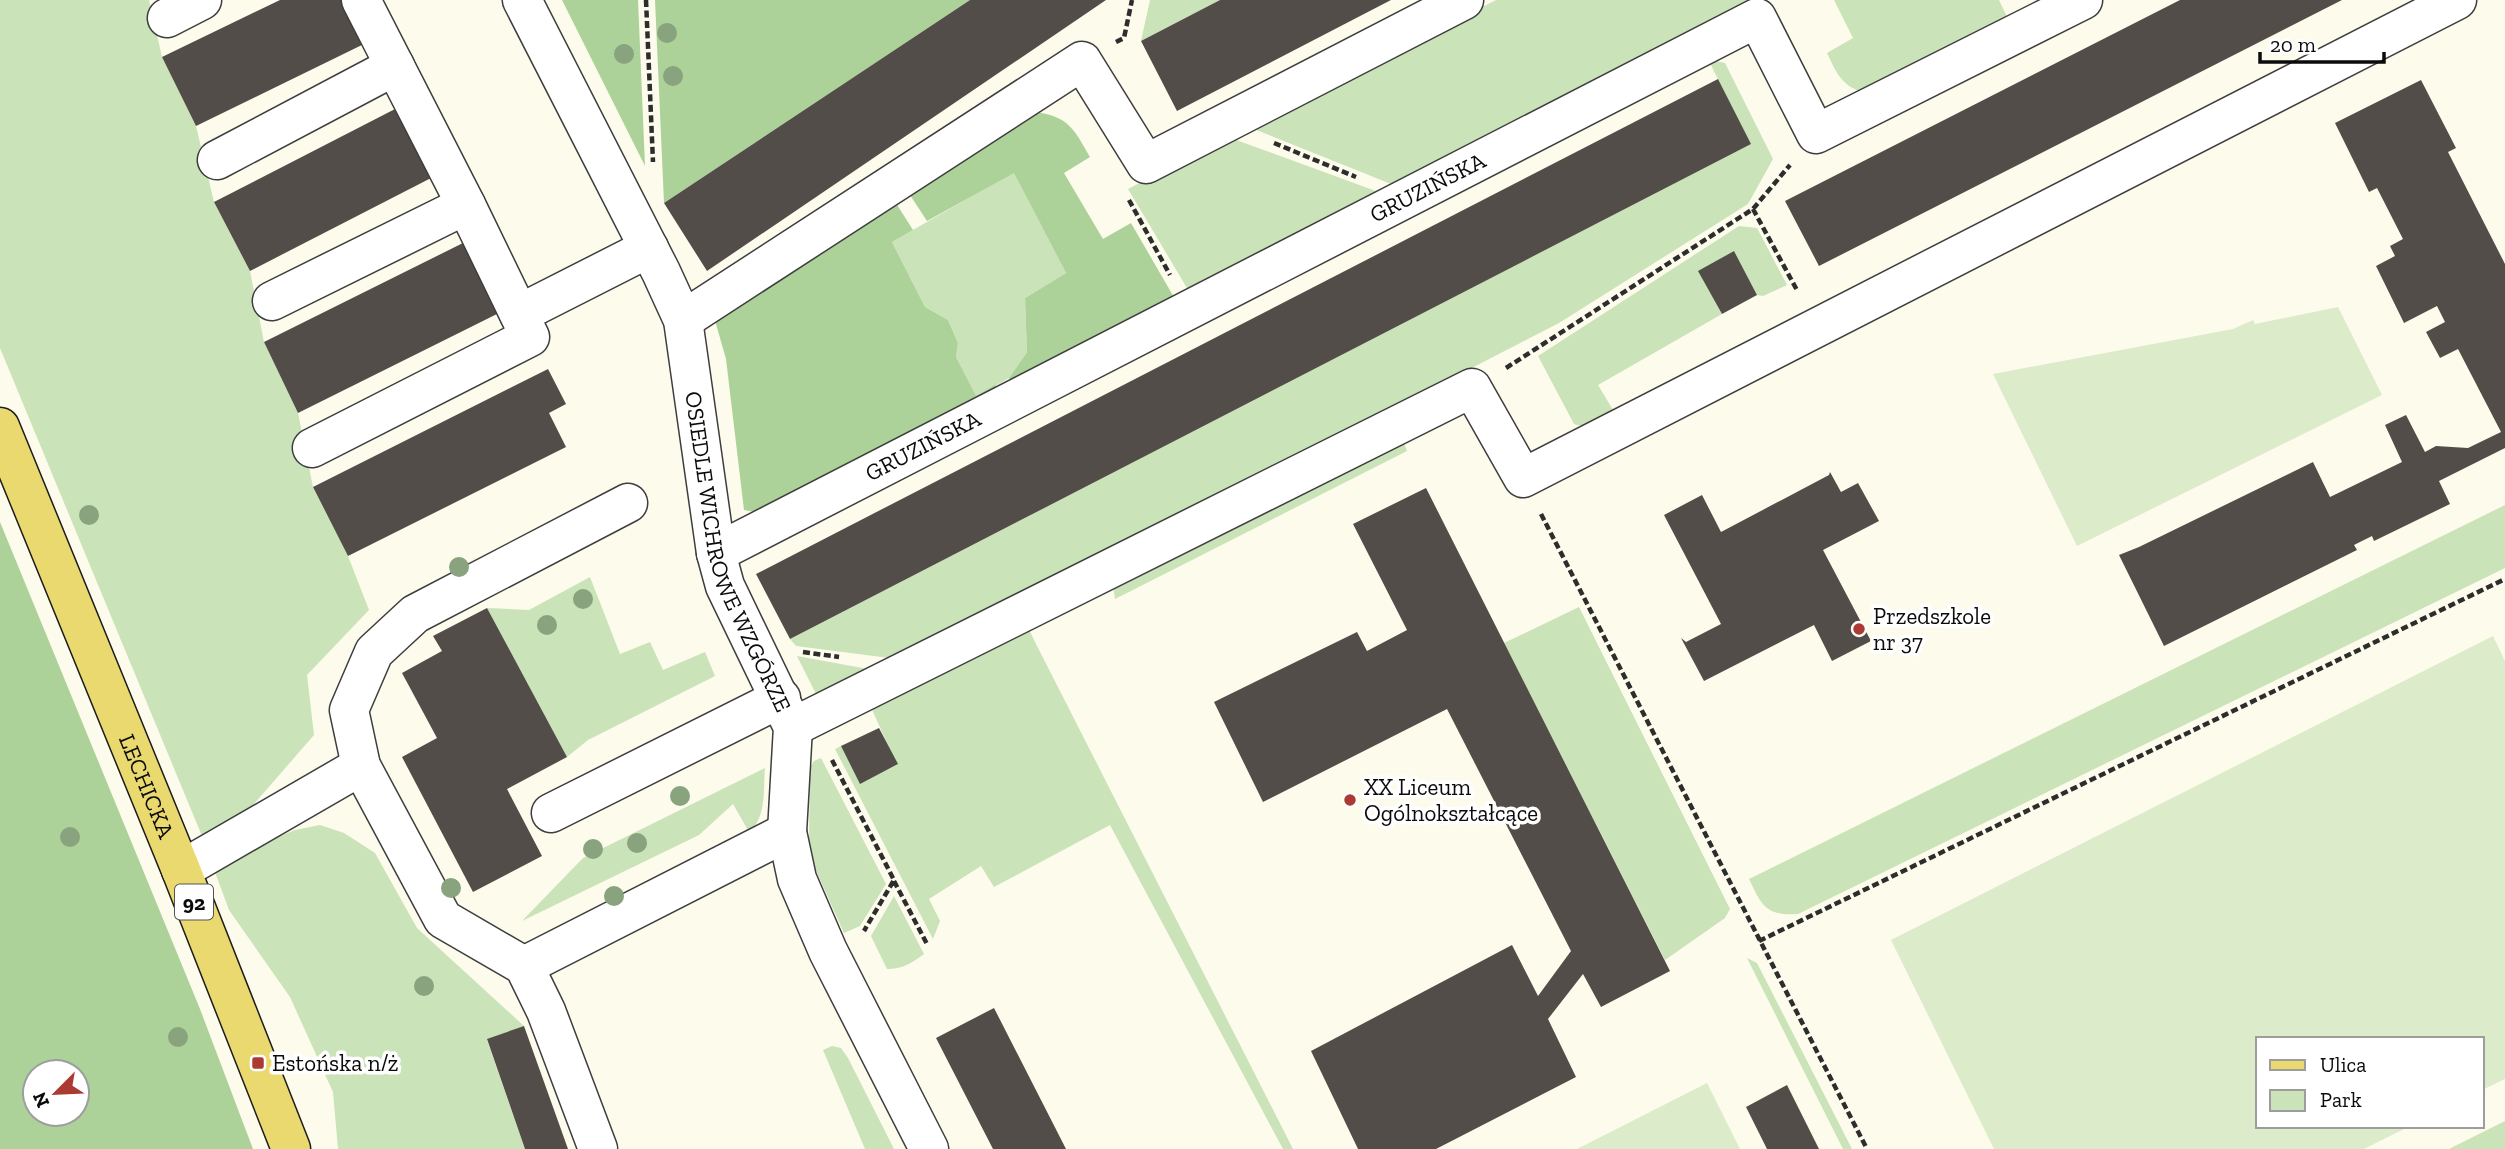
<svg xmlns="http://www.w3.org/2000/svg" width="2505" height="1149" viewBox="0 0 2505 1149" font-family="'Zilla Slab',serif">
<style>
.green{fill:#cae3b8}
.forest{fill:#add299;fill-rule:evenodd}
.pitch{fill:#dcebc9}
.building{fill:#524d48}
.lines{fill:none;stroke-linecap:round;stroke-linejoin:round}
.minor-casing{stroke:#3e3e3e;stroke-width:41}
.major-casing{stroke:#1c1c1c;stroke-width:41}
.path{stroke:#2d2d2d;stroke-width:4.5;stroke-dasharray:7 3.5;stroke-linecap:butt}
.minor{stroke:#fff;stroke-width:38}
.major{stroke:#ead96e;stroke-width:38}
.tree{fill:#88a37d}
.poi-dot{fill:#ab3a32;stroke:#fff;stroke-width:2.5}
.labels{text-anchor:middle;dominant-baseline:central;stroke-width:7;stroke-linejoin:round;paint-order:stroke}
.shield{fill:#fff;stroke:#545454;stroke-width:2}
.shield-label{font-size:21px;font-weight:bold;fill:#0b0b0b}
.street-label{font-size:23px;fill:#0b0b0b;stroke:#fff}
.poi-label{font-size:23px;fill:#0b0b0b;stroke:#fff;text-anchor:start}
</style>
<rect width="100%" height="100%" fill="#fdfbeb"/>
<!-- green -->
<path class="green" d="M0 0H149L162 57 196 126 214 202 250 271 264 342 298 413 313 487 348 556 369 610 307 675 314 735 234 827 202 836 0 348Z
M1150 0H1220L1141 41Z
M1496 0H1758L1396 186 1249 127Z
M1834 0H1999L2010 23 1862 92C1841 85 1836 72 1827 53L1853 38Z
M1708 59 1725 63 1773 159 1748 204 1559 323 905 660 796 646 790 639 1750 144Z
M1228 137 1384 194 1190 293 1128 189Z
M1014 172 1066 273 1025 298 1027 352 1009 378 976 397 956 357 958 343 948 320 925 307 892 242Z
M1739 226 1757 228 1787 285 1763 296 1757 295 1734 251 1699 271 1722 314 1598 385 1616 415C1602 422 1590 430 1574 424L1538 356Z
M1404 443 1407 451 1115 599 1113 586Z
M2505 505V568L1798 914C1766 916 1762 906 1749 879Z
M590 577 620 654 650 642 663 670 705 652 715 676 588 740 567 757 487 608 529 610Z
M1579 607 1730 909 1725 918 1665 960 1504 643Z
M1026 623 1034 640 1293 1149H1283L1110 825 994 887 981 866 929 899 940 921 933 939 835 749 841 746 860 783 897 765 869 703Z
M797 656 884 672 817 696Z
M821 758 886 884 860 926 844 933 814 866 809 844 810 768 814 761Z
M765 768C763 790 767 817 749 832L733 804 699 835 522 921 583 858Z
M320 825 344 833 375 853 417 928 524 1026 487 1040 525 1149H338L333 1092 290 997 229 910 212 864 295 830Z
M894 896 924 954C912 963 902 969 887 969L871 936Z
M1747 958 1757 963 1852 1149H1843Z
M832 1046 841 1048 848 1058 894 1149H865L823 1050Z
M2505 1121V1149H2449Z"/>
<!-- forest -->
<path class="forest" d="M562 0H638L645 166Z
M655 0H970L664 203Z
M1036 112C1069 117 1074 129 1090 157L1064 173 1103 239 1131 223 1175 299 1012 385 1009 378 1027 352 1025 298 1066 273 1014 173 927 221 908 192Z
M894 200 913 230 892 242 925 307 948 320 958 343 956 357 976 396 995 385 999 392 766 514 744 510 726 359 714 317Z
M0 522 200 1009 253 1149H0ZM35 1072H77V1114H35Z"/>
<!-- pitch -->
<path class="pitch" d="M2338 307 2382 395 2077 546 1993 374 2233 329 2253 320 2255 324Z
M2493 636 2505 661V1079L2482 1090V1039H2258V1126H2410L2364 1149H1994L1891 940Z
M1707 1083 1740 1149H1577Z"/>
<!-- building -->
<path class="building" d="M280 0H345L366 43 196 126 162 57Z
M970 0H1106L707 271 664 203Z
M1220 0H1391L1177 111 1141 41Z
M2180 0H2342L1819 266 1785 201Z
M1718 79 1751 144 790 639 756 574Z
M2421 80 2456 148 2448 152 2505 264V448L2439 481 2450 504 2374 541 2372 536 2354 545 2357 550 2164 646 2119 555 2139 547 2313 462 2330 497 2402 462 2385 425 2406 415 2425 452 2436 446 2468 448 2501 432 2458 349 2440 358 2426 332 2445 322 2437 306 2404 323 2376 266 2395 256 2390 246 2403 239 2377 188 2369 192 2335 123Z
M397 108 433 177 250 271 214 202Z
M465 242 501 312 298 413 264 342Z
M1734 251 1757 295 1722 314 1698 271Z
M548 369 566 404 549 413 566 447 348 556 313 487Z
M1830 472 1841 492 1858 483 1879 521 1823 550 1871 641 1832 661 1814 625 1704 681 1681 638 1686 642 1721 624 1664 515 1702 495 1721 532 1829 475Z
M1426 488 1670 971 1601 1007 1583 974 1548 1019 1576 1077 1436 1149H1358L1311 1051 1512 945 1538 996 1571 951 1447 709 1263 802 1214 702 1357 632 1367 651 1407 630 1353 524Z
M487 608 567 757 507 789 542 856 473 892 402 757 437 738 402 673 442 651 433 636Z
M879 728 898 764 860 784 841 746Z
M994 1008 1066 1149H993L936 1038Z
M524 1026 568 1149H525L487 1039Z
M1787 1085 1819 1149H1767L1746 1107Z"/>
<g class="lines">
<!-- minor casing -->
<g class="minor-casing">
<g id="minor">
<path id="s1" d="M522 0 661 272 683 320 716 553 725 586 793 727 787 832 797 879 828 951 929 1149"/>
<path d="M167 18 202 0"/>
<path d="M217 160 395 66"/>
<path d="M272 301 466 205"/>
<path d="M519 314 649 248"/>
<path d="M683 320 1082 61 1146 164 1464 0"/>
<path d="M312 448 530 337 466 205 361 0"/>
<path id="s2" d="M716 553C1062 372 1411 197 1757 18L1816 134 2083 0"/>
<path d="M793 727 1472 388 1523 478 2457 0"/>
<path d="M551 813 781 698"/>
<path d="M181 870 361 766"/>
<path d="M524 966 787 832"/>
<path d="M598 1149 546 1011 524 966 443 919 361 766 349 710 374 652 415 614 628 503"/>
</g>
</g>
<!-- major casing -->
<g class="major-casing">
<g id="major">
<path id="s3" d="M0 427 181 870 291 1149"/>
</g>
</g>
<!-- path -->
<path class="path" d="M646 0 653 162
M1116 42 1124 38 1132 0
M1274 143 1356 177
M1129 200 1170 275
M1753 209 1798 292
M1506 368 1753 209 1790 165
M1541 514 1867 1149
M803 652 839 657
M832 760 894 880 864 931
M894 881 928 946
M1759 941 2505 579"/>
<!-- minor -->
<use href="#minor" class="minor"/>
<!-- major -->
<use href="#major" class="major"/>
</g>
<!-- trees -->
<g class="tree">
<circle cx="667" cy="33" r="10"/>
<circle cx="624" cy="54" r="10"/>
<circle cx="673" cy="76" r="10"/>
<circle cx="89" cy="515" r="10"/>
<circle cx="459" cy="567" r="10"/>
<circle cx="583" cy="599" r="10"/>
<circle cx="547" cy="625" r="10"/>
<circle cx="680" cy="796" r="10"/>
<circle cx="70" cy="837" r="10"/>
<circle cx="637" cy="843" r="10"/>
<circle cx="593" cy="849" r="10"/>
<circle cx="451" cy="888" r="10"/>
<circle cx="614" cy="896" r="10"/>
<circle cx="424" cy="986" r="10"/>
<circle cx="178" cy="1037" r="10"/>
</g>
<!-- markers -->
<g class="poi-dot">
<circle cx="1859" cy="629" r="7"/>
<circle cx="1350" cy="800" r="7"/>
<rect x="251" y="1056" width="14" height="14" rx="3.5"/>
</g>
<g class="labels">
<!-- shield labels -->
<rect class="shield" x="175" y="884.5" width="38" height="35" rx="5"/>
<g class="shield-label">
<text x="194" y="902">92</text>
</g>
<!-- street labels -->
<g class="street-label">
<text stroke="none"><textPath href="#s2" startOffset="800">GRUZIŃSKA</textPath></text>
<text stroke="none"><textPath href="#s2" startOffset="233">GRUZIŃSKA</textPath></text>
<text stroke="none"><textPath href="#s1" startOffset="598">OSIEDLE WICHROWE WZGÓRZE</textPath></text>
<text stroke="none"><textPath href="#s3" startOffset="388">LECHICKA</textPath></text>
</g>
<!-- poi labels -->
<g class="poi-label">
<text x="1873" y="616">Przedszkole<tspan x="1873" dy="26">nr 37</tspan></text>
<text x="1364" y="787">XX Liceum<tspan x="1364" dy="26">Ogólnokształcące</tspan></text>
<text x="272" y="1063">Estońska n/ż</text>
</g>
</g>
<!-- legend -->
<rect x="2256" y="1037" width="228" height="91" fill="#ffffff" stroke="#9d9d9d" stroke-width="2"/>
<rect x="2270" y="1060" width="35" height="10" fill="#ead96e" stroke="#9d9d9d" stroke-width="2"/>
<text x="2320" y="1072" font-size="21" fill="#0b0b0b">Ulica</text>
<rect x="2270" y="1090" width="35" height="21" fill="#cae3b8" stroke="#9d9d9d" stroke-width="2"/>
<text x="2320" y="1107" font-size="21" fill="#0b0b0b">Park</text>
<!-- north arrow -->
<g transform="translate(56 1093) rotate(246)"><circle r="33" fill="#ffffff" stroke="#9d9d9d" stroke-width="2"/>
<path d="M0-5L12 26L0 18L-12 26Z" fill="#ab3a32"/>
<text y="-10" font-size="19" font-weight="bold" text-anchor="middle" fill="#0b0b0b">N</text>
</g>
<!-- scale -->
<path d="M2260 52v10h124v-10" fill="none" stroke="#0b0b0b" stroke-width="3.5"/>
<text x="2270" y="52" font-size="21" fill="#0b0b0b" stroke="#ffffff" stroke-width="5" paint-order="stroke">20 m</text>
</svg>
